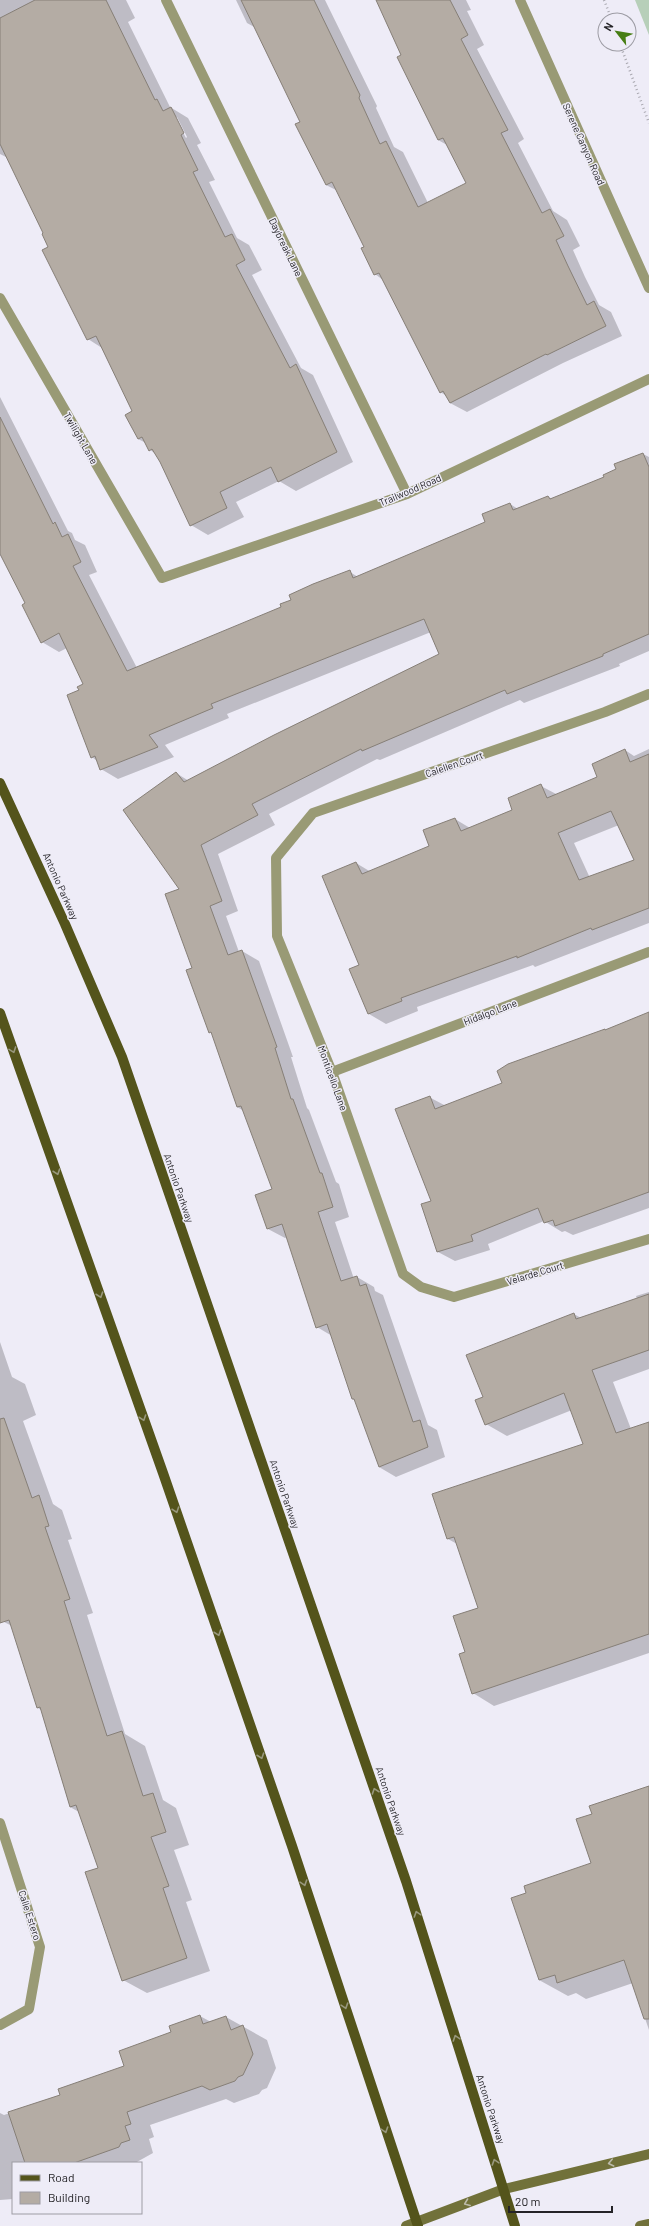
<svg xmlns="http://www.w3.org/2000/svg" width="649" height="2226" viewBox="0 0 649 2226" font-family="Barlow,sans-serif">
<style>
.green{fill:#b7cfb9}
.shadow{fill:#0003;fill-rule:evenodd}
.building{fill:#b4aca4;stroke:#867f77;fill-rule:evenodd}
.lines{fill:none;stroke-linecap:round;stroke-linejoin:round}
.path{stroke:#a9a8b0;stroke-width:2.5;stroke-dasharray:1 3;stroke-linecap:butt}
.street{stroke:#999a75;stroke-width:10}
.secondary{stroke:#71713a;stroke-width:10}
.primary{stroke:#54541b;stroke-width:10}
.oneway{stroke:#99987e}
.oneway2{stroke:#bcbbab}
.labels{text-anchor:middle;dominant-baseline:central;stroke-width:3;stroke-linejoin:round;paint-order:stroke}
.street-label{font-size:10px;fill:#242327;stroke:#eeecf7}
</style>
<rect width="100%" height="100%" fill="#eeecf7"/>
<!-- green -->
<path class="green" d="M635 0H649V35Z"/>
<!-- shadow -->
<path class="shadow" d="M0 0H126L135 18 128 22 170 107 188 118 201 143 197 145 215 180 209 182 237 238 249 245 262 270 252 275 301 368 313 375 353 462 296 491 279 481 236 502 244 517 208 535 191 525 161 461 156 454 150 450 146 443 138 439 133 411 102 348 88 339 45 234 8 158 0 154ZM175 117H177L187 137 186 138Z
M236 0H325L377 106 376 108 394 147 403 152 428 203 468 183 447 145 438 140 377 0H466L471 10 467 11 484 45 477 49 524 139 518 143 553 211 567 220 580 246 573 250 585 277 599 305 611 312 622 336 563 363 467 412 450 403 447 396 440 392 383 280 375 274 366 247 338 191 326 185 302 122 256 28 247 23Z
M0 397 68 531 72 533 75 540 85 545 97 572 89 575 137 668 283 607 350 572 358 577 487 523 510 504 518 509 548 497 553 499 606 478 643 454 649 457V651L619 664 620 666 524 703 520 700 380 760 377 759 269 814 275 825 218 854 238 911 226 916 239 952 242 951 259 961 293 1057H291L307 1108 309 1110 336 1182 339 1184 349 1217 335 1222 354 1279 357 1277 374 1287 375 1291 383 1295 428 1425 437 1430 445 1457 396 1477 379 1467 356 1401 353 1399 332 1336 317 1327 287 1237 285 1238 268 1229 274 1190 244 1111 237 1107 212 1033 210 1032 194 969 181 889 176 773 189 781 441 655 431 632 227 714 229 718 165 745 174 757 118 779 101 769 97 761 92 757 80 690 85 685 67 648 59 652 42 642 26 604 0 552Z
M649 749V923L535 967 533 965 417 1007 418 1011 386 1024 369 1014 361 965 356 863 371 872 430 846 455 819 470 828 513 810 541 786 558 795 598 778 625 750 634 756ZM619 825 635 861 590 878 574 843Z
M649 1013V1208L573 1235 565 1231 562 1232 544 1221 488 1244 490 1250 455 1261 438 1252 432 1202 429 1097 446 1106 503 1084 606 1031Z
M649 1292V1369L613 1382 631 1429 649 1423V1653L494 1706 473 1693 467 1653 479 1608 457 1544 448 1539 584 1445 572 1410 507 1436 486 1424 484 1397 574 1314 581 1318 637 1299 636 1296Z
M0 1342 12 1377 25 1384 36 1415 23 1421 53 1504 62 1510 72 1539 68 1540 93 1613 87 1615 125 1734 145 1746 163 1800 176 1808 189 1845 174 1850 192 1900 186 1902 210 1971 147 1993 123 1980 99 1869 79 1812 70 1807 41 1710 38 1708 12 1626 4 1622 0 1610Z
M649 1787V2030L633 1983 586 1999 576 1993 568 1996 539 1980 528 1894 592 1863 593 1815Z
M200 2016 211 2022 226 2017 267 2040 276 2068 267 2088 262 2090 259 2094 234 2103 226 2099 150 2125 154 2137 149 2139 153 2153 135 2163H13V2199L0 2200V2113L4 2115 61 2095 125 2066 172 2033Z"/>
<!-- building -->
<path class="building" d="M35 0H106L155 100 157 99 163 111 171 107 184 133 181 135 198 170 193 172 225 237 232 234 245 260 236 265 290 368 296 364 337 452 278 482 271 467 220 492 227 508 190 526 160 462 152 449 149 451 142 437 138 439 125 415 132 411 96 336 87 340 42 250 48 247 42 234 43 233 0 144V18Z
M241 0H314L360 95 359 98 380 144 386 141 418 207 466 183 443 138 438 140 397 57 401 55 376 0H450L468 35 461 39 508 130 501 133 542 213 550 209 564 236 556 240 568 266 587 305 594 301 606 326 547 355 546 354 450 403 443 391 440 393 379 273 374 275 361 248 364 247 332 182 326 185 295 124 300 122Z
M0 417 53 524 55 522 62 537 68 534 81 562 73 566 127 671 281 607 280 604 291 600 289 595 313 584 350 570 353 578 485 522 482 514 510 503 513 510 548 496 550 499 604 477 603 475 616 469 614 464 643 453 649 467V634L603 654V656L507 694 505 690 362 751 361 749 252 804 258 815 201 845 222 901 210 906 228 955 242 950 277 1047 275 1048 291 1099H293L320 1173H322L333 1207 318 1212 341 1281 357 1276 360 1286 366 1284 413 1422 420 1420 428 1447 379 1467 354 1399H352L327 1324 316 1328 282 1224 267 1229 255 1195 272 1189 241 1106 237 1107 211 1032 209 1033 186 970 192 968 165 894 179 889 123 810 176 772 184 782 274 735 439 654 424 619 211 704 213 708 149 735 158 747 100 770 95 756 91 758 67 695 79 690 77 687 83 684 59 633 41 643 22 605 25 603 0 554Z
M625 749 630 762 649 754V908L592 930 591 928 517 958V956L401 998 402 1001 368 1014 349 969 359 965 322 876 356 862 362 874 429 846 423 830 455 818 461 831 512 810 508 798 541 784 547 798 597 777 592 764ZM611 811 634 860 579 880 558 833Z
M649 1012V1192L555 1226 553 1220 544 1223 538 1208 471 1235 473 1241 437 1252 421 1204 431 1201 395 1109 430 1096 435 1109 502 1083 497 1071 508 1064 605 1029V1030Z
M649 1294V1350L592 1370 616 1433 649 1422V1634L472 1694 459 1654 465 1652 453 1616 478 1608 454 1537 447 1539 432 1494 583 1444 564 1393 485 1425 475 1400 483 1397 466 1355 574 1313 576 1319Z
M4 1418 32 1498 39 1495 49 1526 45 1527 70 1599 64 1601 107 1736 122 1731 143 1796 153 1793 166 1832 151 1837 169 1886 163 1888 187 1958 122 1981 85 1872 98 1868 76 1805 70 1807 40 1707 37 1708 9 1620 0 1623V1419Z
M649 1786V2019H644L624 1960 557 1983 555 1975 539 1980 511 1898 526 1893 524 1886 591 1863 576 1819 592 1814 589 1806Z
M200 2015 203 2024 226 2016 231 2030 243 2025 253 2054 243 2075 238 2077 235 2081 210 2090 202 2086 127 2112 131 2124 125 2126 130 2140 121 2143 119 2147 74 2163H25L8 2112 60 2095 58 2089 124 2066 119 2051 171 2032 169 2026Z"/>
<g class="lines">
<!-- path -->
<path class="path" d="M604 0 612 20
M620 44 649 123"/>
<!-- street -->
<path class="street" d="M166 0 407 494
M520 0 649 288
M0 298 162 578 407 494 649 379
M649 694 605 712 313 813 276 858 277 936 332 1072 403 1274 421 1287 454 1297 649 1239
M332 1072 649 952
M0 1823 40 1947 29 2009 0 2025"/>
<!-- secondary -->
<path class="secondary" d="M406 2226 504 2189 649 2154
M640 2226 649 2224"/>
<!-- primary -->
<path class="primary" d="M0 783 65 924 122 1057 406 1881 515 2226
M0 1013 163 1473 292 1846 418 2226"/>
</g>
<!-- one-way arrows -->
<defs><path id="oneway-chevron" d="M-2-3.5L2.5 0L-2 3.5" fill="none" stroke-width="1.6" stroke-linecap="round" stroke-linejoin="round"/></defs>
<g class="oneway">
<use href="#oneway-chevron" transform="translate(13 1050) rotate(70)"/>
<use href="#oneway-chevron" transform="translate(57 1172) rotate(71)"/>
<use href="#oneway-chevron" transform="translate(100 1295) rotate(71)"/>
<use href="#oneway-chevron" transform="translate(143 1418) rotate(71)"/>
<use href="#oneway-chevron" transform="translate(176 1510) rotate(71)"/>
<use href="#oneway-chevron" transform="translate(218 1633) rotate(71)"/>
<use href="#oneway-chevron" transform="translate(261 1756) rotate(71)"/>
<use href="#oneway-chevron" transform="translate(375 1791) rotate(-109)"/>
<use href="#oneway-chevron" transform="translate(304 1883) rotate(72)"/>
<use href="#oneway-chevron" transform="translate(417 1914) rotate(-108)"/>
<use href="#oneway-chevron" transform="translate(345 2006) rotate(72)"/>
<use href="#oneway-chevron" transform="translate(456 2038) rotate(-108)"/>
<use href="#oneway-chevron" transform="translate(385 2130) rotate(72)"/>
<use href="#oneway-chevron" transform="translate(495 2162) rotate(-108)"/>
</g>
<g class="oneway2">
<use href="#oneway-chevron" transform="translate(611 2163) rotate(167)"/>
<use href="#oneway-chevron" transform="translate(467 2203) rotate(159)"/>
</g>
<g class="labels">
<!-- street labels -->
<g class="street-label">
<text transform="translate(584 144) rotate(66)">Serene Canyon Road</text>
<text transform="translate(286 247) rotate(64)">Daybreak Lane</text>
<text transform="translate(81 438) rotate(60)">Twilight Lane</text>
<text transform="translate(410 490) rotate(-23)">Trailwood Road</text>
<text transform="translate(454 764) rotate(-19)">Calellen Court</text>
<text transform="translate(61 886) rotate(66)">Antonio Parkway</text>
<text transform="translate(490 1012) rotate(-21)">Hidalgo Lane</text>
<text transform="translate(333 1078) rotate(70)">Monticello Lane</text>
<text transform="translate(179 1188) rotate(71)">Antonio Parkway</text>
<text transform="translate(535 1273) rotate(-17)">Velarde Court</text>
<text transform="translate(285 1494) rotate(71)">Antonio Parkway</text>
<text transform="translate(391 1801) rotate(71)">Antonio Parkway</text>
<text transform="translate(30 1915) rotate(72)">Calle Estero</text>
<text transform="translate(491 2109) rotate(72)">Antonio Parkway</text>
</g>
</g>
<!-- legend -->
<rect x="12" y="2162" width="130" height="52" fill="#eeecf7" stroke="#9d9ca4"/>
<rect x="20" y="2175" width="20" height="6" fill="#54541b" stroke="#9d9ca4"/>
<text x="48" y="2182" font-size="12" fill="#242327">Road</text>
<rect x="20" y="2192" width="20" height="12" fill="#b4aca4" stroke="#9d9ca4"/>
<text x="48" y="2202" font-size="12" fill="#242327">Building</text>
<!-- north arrow -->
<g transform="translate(617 32) rotate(301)"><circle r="19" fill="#eeecf7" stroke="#9d9ca4"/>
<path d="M0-3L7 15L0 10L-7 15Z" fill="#477e14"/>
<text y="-6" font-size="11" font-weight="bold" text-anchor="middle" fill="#242327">N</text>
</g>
<!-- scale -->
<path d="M509 2206v6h103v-6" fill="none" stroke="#242327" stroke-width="2"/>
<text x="515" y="2206" font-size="12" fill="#242327" stroke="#eeecf7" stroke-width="3" paint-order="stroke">20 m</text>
</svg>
